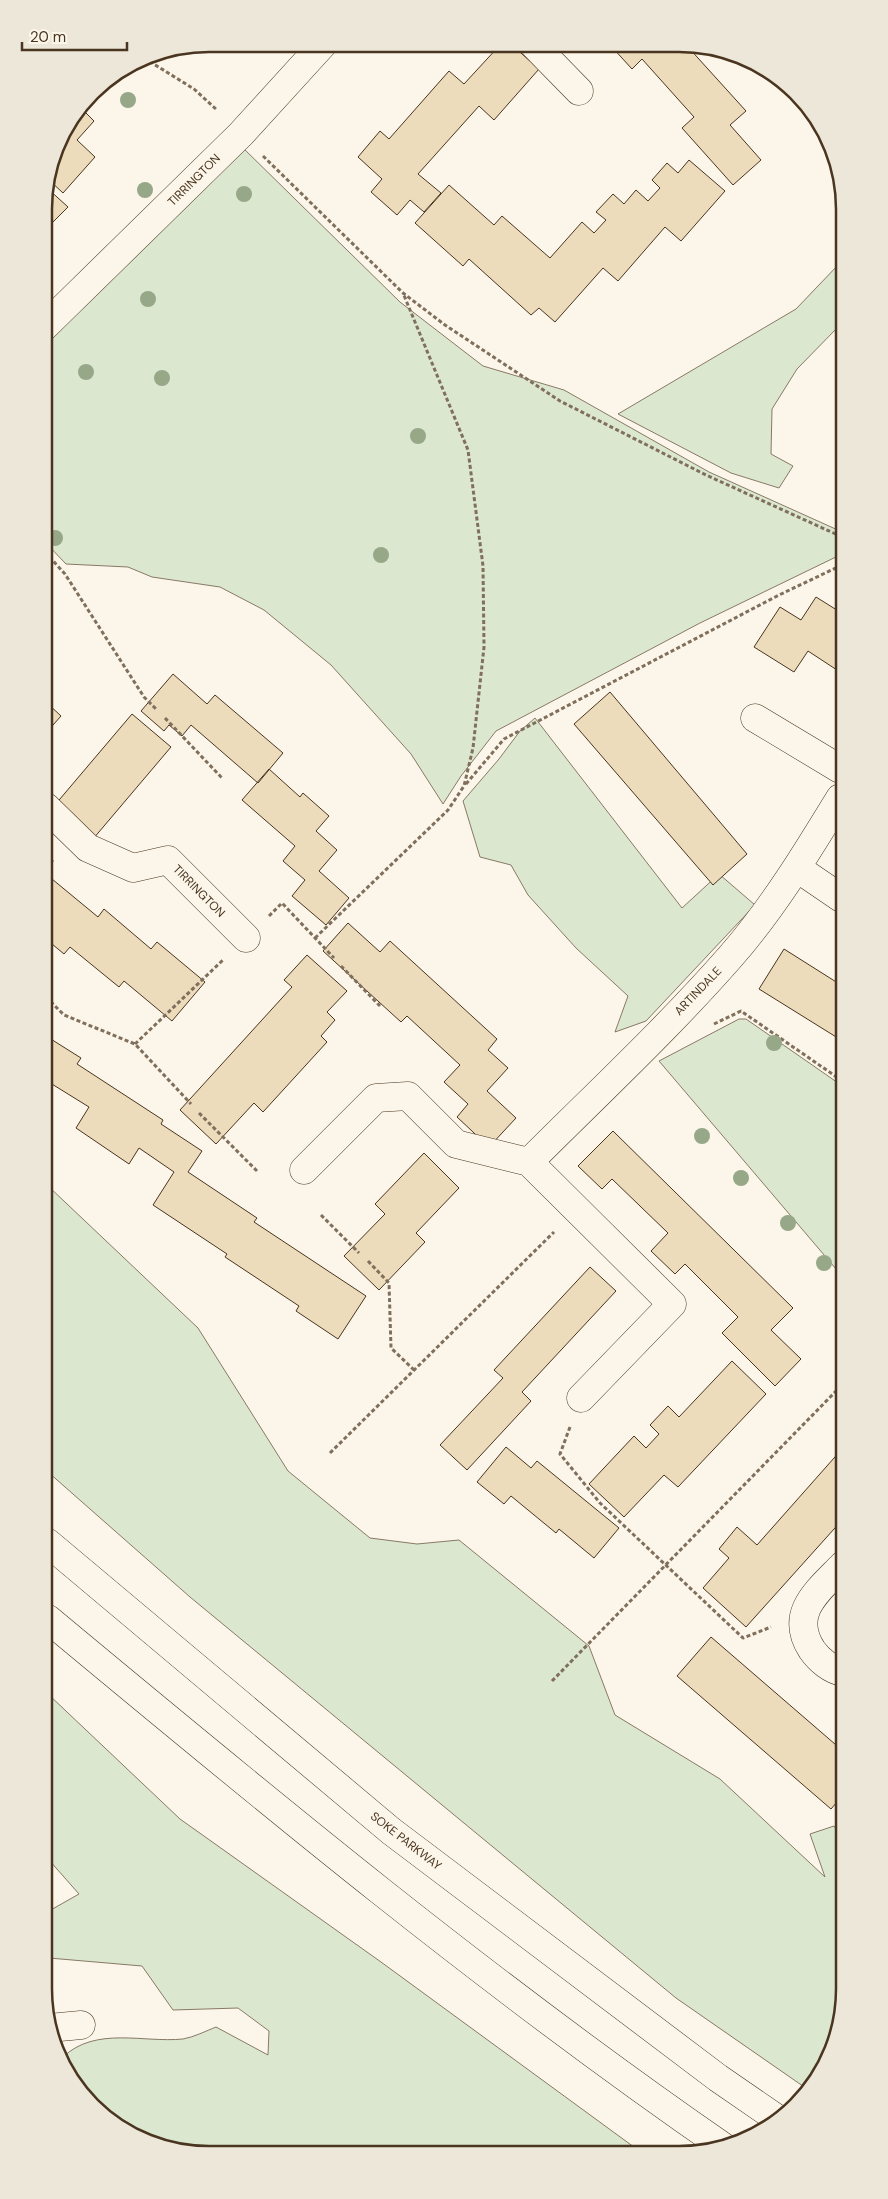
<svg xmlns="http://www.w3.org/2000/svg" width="888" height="2199" viewBox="0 0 888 2199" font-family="'DM Sans',sans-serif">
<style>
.green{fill:#dce7d0;stroke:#887966}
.building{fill:#ecdcbc;stroke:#4a3520}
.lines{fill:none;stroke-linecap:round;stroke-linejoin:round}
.minor-casing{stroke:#4a3520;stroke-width:29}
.highway-casing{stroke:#4a3520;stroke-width:29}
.path{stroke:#7f6f5c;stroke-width:3;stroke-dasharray:4 2.5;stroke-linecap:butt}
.minor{stroke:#fbf6e9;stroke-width:28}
.highway{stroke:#fbf6e9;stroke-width:28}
.tree{fill:#96a887}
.labels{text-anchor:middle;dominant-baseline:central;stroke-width:4;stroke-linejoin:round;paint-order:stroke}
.street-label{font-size:12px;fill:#4a3520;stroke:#fbf6e9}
.rim{fill:none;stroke:#4a3520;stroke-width:2.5}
</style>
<rect width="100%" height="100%" fill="#fbf6e9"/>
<!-- green -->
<path class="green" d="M240 145 400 302 483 366 564 390 709 472 840 531V555L700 623 496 731 461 776 443 804 411 754 331 665 264 610 220 587 152 577 128 567 66 564 45 542V346Z
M839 264V326L797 369 772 409 771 454 793 466 779 488 731 473 618 414 796 309Z
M535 718 682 908 719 874 755 905 646 1021 615 1032 628 996 576 948 528 895 511 865 480 857 463 801 499 759 520 731Z
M739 1019H746L841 1085 842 1276 659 1061Z
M47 1185 198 1328 288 1471 370 1538 417 1544 459 1540 589 1646 615 1715 720 1779 825 1877 810 1834 834 1826 843 1839 844 2000 835 2043 810 2091 676 1998 190 1597 48 1472Z
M48 1694 180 1819 381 1962 638 2150 177 2152 136 2138 92 2107 63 2057C96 2026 143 2043 183 2039 194 2037 206 2031 216 2027L268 2055 269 2031 238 2008 173 2010 142 1966 49 1958V1911L79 1894 49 1860Z"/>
<!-- building -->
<path class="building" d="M499 46H513L539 69 494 120 479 106 418 174 441 193 424 212 410 200 397 215 371 192 382 179 358 157 380 131 389 139 449 71 464 84Z
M611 46 688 47 746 111 730 125 761 160 733 185 682 128 694 117 642 59 632 69Z
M86 103 88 105 83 110 94 121 77 140 95 157 63 193 49 180 61 136Z
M689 160 725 191 681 241 665 227 618 281 603 268 555 322 539 308 531 315 469 259 463 266 415 223 449 185 494 225 502 216 550 258 582 222 594 233 606 220 596 212 613 194 624 204 636 190 648 201 660 188 652 180 667 163 678 173Z
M47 188 68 207 44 231V198Z
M816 597 840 612V672L808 651 794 672 754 647 780 607 801 620Z
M173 674 207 704 215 695 283 753 258 783 191 725 182 736 169 725 164 731 141 711Z
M610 692 747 854 713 885 574 724Z
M46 702 61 716 46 733Z
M132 714 171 747 93 839 54 806Z
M269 769 300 797 303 793 329 816 316 831 337 850 319 871 349 898 326 925 292 896 305 880 283 861 295 846 242 800Z
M52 879 98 917 104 909 151 949 157 942 205 982 172 1021 124 981 119 987 70 947 64 954 46 939V886Z
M348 923 380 952 390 941 497 1039 488 1050 508 1068 487 1091 516 1118 489 1147 457 1117 468 1104 444 1082 460 1065 407 1016 401 1022 323 951Z
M784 949 841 985V1040L759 989Z
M307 955 347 991 327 1012 335 1020 321 1036 327 1042 263 1112 254 1103 216 1144 180 1110 292 987 284 980Z
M46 1036 81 1058 77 1064 163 1120 161 1124 202 1151 188 1172 257 1218 254 1222 366 1296 338 1339 296 1311 299 1306 225 1257 227 1254 153 1205 174 1172 139 1148 129 1164 76 1128 89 1107 47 1081Z
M613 1131 793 1308 771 1330 801 1359 775 1386 722 1333 738 1317 685 1264 675 1274 651 1251 668 1233 612 1179 602 1189 578 1166Z
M424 1153 459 1188 416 1233 425 1242 379 1290 344 1256 385 1214 375 1204Z
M590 1267 616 1291 522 1392 531 1401 467 1470 440 1445 503 1378 494 1370Z
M732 1361 766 1394 678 1487 664 1475 624 1517 589 1484 634 1436 646 1448 659 1434 650 1425 668 1406 679 1417Z
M506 1447 531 1468 537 1461 619 1528 594 1558 559 1529 556 1533 511 1496 504 1504 477 1482Z
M842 1449 843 1519 746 1627 703 1588 729 1558 719 1549 737 1527 757 1545Z
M711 1637 843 1751V1795L831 1809 677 1676Z"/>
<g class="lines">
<!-- minor casing -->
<g class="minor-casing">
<path id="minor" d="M535 46 579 91
M44 327 241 134 323 44
M755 718 840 769
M46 807 88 848 133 868 168 860 246 938
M797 868 841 898
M529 1162C597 1094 668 1028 731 956 773 908 807 852 840 798
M304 1170 376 1098 408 1096 456 1144 529 1162 672 1304 581 1398
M843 1565C818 1591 788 1613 812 1650 819 1660 831 1670 843 1672
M49 2028 81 2025"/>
</g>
<!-- highway casing -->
<g class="highway-casing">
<path id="highway" d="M48 1543 391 1831 718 2078 779 2120
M48 1619C268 1802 489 1985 725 2148"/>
</g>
<!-- path -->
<path class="path" d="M144 58 194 89 217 110
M263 156 403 293 445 325 560 401 706 475 840 536
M45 552 65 574 144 697 157 710
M165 718 222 778
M466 784 504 739 779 595 840 566
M46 866 53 860
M269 916 282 903 334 958
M315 938 448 810 464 786 473 748 484 647 483 566 468 450 403 293
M341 966 380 1006
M46 997 64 1015 135 1044 191 1104
M714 1024 741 1011 841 1080
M135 1044 223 960
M199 1113 258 1172
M321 1215 359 1253
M368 1261 389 1283 391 1348 414 1370
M570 1427 560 1454 600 1503 743 1638 771 1627
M330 1453 554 1232
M552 1681 842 1385"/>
<!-- minor -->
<use href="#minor" class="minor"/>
<!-- highway -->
<use href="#highway" class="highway"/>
</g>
<!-- trees -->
<g class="tree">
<circle cx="128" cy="100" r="8"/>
<circle cx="145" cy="190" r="8"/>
<circle cx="244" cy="194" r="8"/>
<circle cx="148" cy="299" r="8"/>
<circle cx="86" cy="372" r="8"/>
<circle cx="162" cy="378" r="8"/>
<circle cx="418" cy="436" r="8"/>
<circle cx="55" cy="538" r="8"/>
<circle cx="381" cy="555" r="8"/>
<circle cx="774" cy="1043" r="8"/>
<circle cx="702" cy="1136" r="8"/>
<circle cx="741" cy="1178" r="8"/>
<circle cx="788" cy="1223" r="8"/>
<circle cx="824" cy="1263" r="8"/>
</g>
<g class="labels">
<!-- street labels -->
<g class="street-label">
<text transform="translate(194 180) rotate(-45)">TIRRINGTON</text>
<text transform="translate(199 891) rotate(45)">TIRRINGTON</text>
<text transform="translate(698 991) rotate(-46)">ARTINDALE</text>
<text transform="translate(406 1841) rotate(38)">SOKE PARKWAY</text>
</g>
</g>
<!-- crop -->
<path d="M0 0H888V2199H0ZM209 52H679A157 157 0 0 1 836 209V1989A157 157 0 0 1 679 2146H209A157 157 0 0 1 52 1989V209A157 157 0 0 1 209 52Z" fill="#ede7d9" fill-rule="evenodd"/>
<path class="rim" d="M209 52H679A157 157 0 0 1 836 209V1989A157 157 0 0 1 679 2146H209A157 157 0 0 1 52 1989V209A157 157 0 0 1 209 52Z"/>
<!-- scale -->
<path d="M22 42v8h105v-8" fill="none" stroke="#4a3520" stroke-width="2.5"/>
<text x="30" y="42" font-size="15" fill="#4a3520" stroke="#fbf6e9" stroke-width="4" paint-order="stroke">20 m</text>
</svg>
